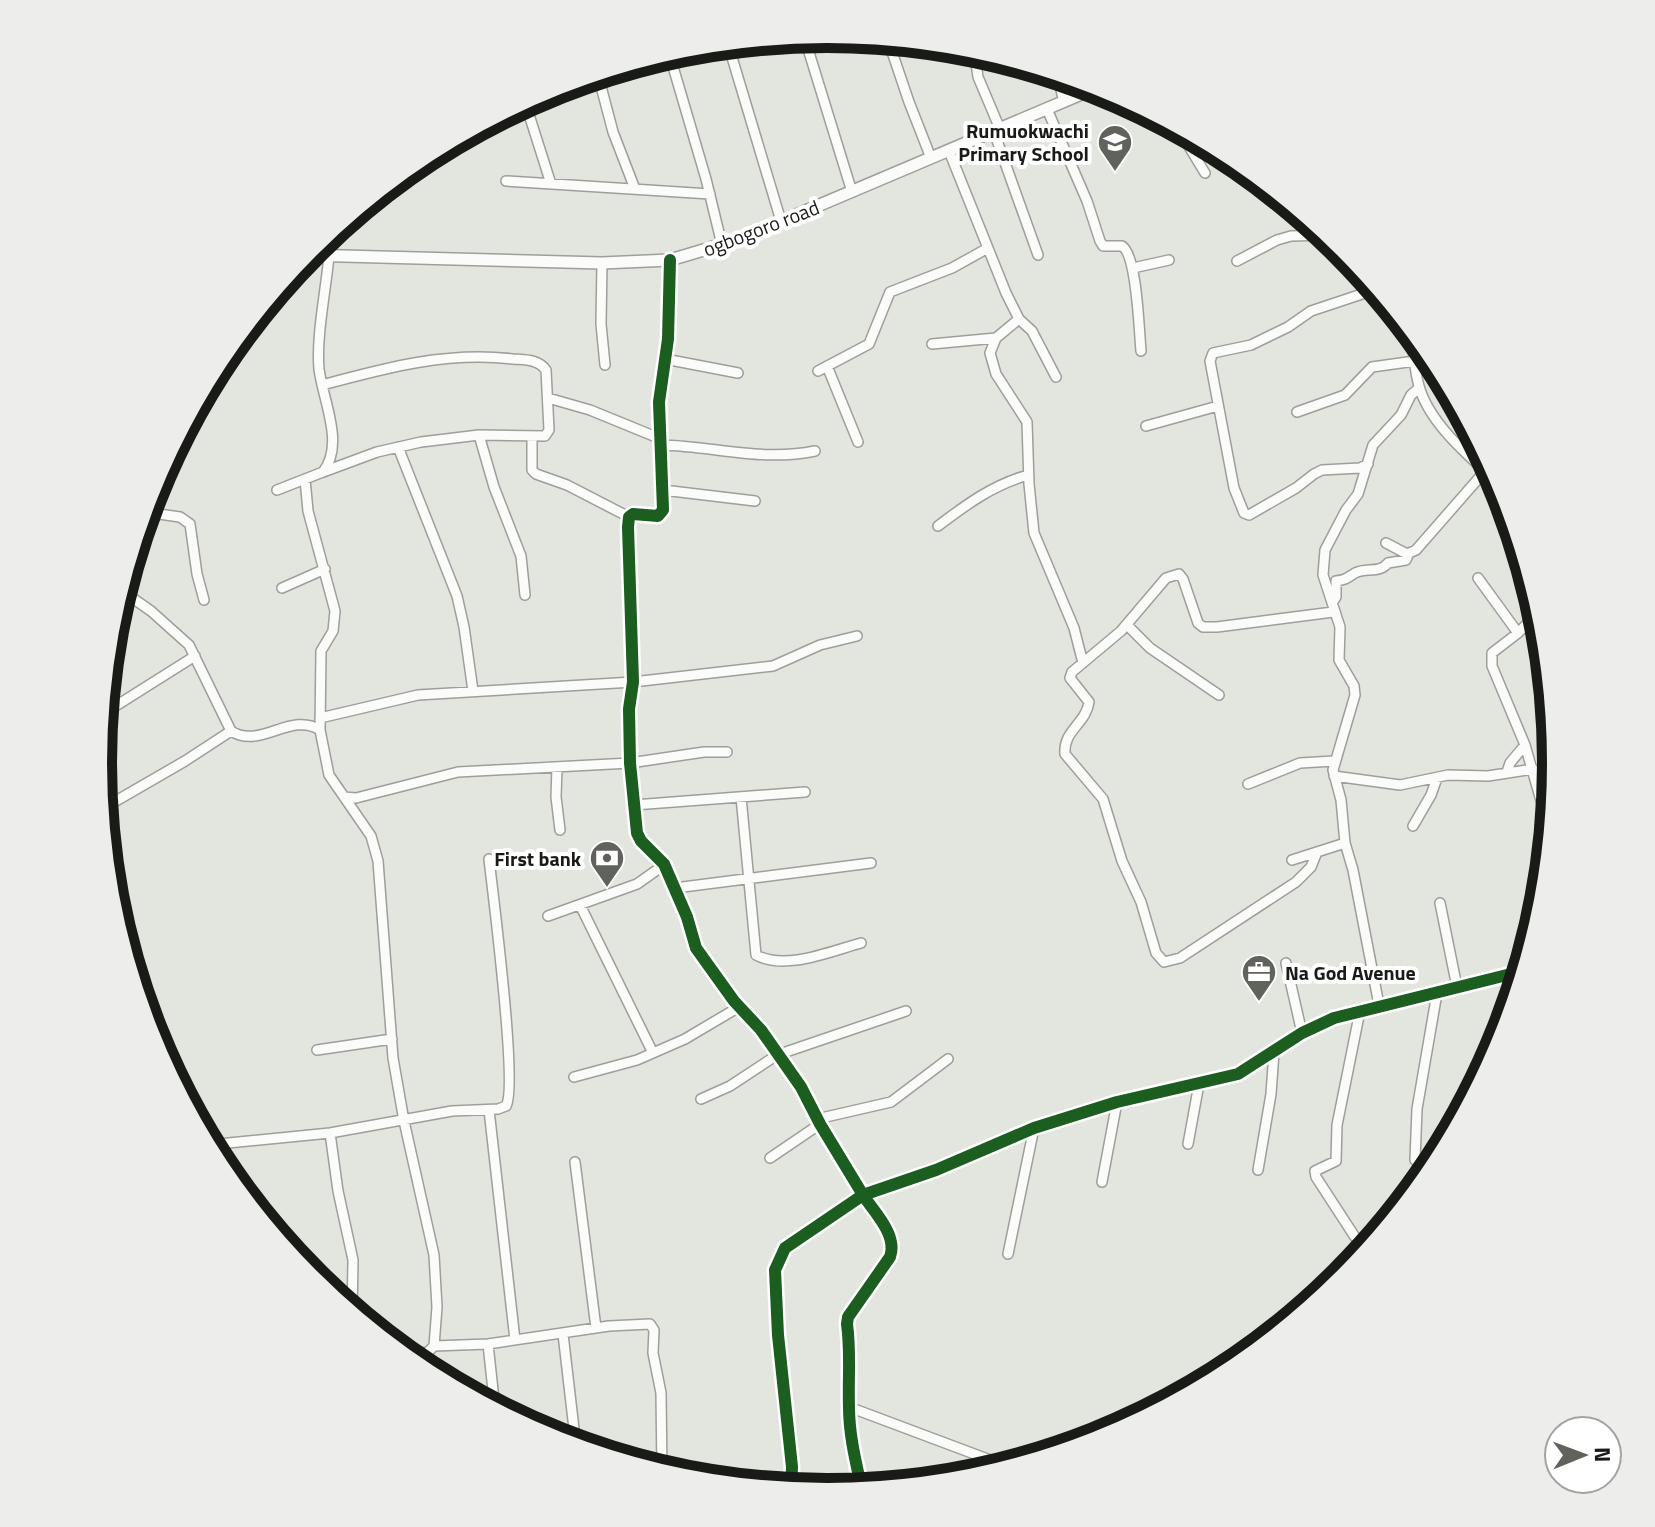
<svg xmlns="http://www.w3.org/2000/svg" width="1655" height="1527" viewBox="0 0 1655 1527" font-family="'Titillium Web',sans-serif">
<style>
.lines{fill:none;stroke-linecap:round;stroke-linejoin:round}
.minor-casing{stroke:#9d9f9a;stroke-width:12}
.tertiary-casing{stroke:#9d9f9a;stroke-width:14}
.minor{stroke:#fbfbfa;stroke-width:9}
.tertiary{stroke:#fbfbfa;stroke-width:11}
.cycleway-casing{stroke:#fff;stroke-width:17}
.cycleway{stroke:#1b5e20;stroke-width:12}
.labels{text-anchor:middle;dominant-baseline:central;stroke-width:8;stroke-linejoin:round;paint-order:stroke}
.poi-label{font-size:20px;font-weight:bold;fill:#191b16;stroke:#fff;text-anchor:end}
.street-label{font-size:20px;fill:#191b16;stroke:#fff}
.rim{fill:none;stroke:#191b16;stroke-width:10}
</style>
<rect width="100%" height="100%" fill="#e3e6df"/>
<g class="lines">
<!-- minor casing -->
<g class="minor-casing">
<path id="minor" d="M804 36 852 192
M888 40 909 102 931 158
M728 44 781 221
M974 49 978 77 1000 129
M669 53 706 179 722 245
M1057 74 1064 102
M598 75 613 132 635 189
M525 102 551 184
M1047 109 1087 201 1100 241 1103 246H1122C1137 255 1139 330 1141 351
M1177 127 1205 173
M994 132 1038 255
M949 151 1006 293 1019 319 1032 331 1056 377
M506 181 710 194
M670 260 668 339 659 402 663 510 658 516 633 514 629 517 628 527 633 682 629 709 630 763 637 833 641 841 664 864 687 917 696 948 734 1001 761 1030 801 1087 820 1124 863 1195 785 1248 775 1270 778 1335 792 1467 791 1489
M1237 261 1277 240 1291 236 1328 235
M602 263 601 324 605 365
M1133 268 1169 260
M1019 319 996 338 990 353 996 374 1027 422 1029 484 1034 533 1074 628 1083 663
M1411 330C1413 348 1414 369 1419 386 1430 426 1474 460 1502 487
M932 344 996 338
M1414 351 1426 348
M665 359 738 373
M827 366 858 442
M818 371 869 344 890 292 952 268 988 248
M322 385C385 368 447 351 513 359 525 360 538 359 546 370L549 430 545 436 479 435 421 442 377 452 323 472
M548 398 590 410 661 439
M1297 412 1345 395 1372 367 1415 361
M1146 426 1218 406
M479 435 494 487 521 556 525 595
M532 436V470L536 474 567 485 629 517
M661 445C714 446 761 462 815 451
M398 447 457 596 464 627 473 691
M1368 464 1360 468 1322 470 1314 474 1296 488 1249 515 1244 513 1234 488 1210 361 1213 353 1251 345 1288 327 1311 311 1377 289
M305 479 308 511 335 611 333 631 321 651 320 730 329 775 371 836 378 861 393 1058 404 1121 434 1255 437 1307 434 1346
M277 490 323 472C345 444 323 401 319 369 316 337 326 289 329 256
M663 490 755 501
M145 512 180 517 190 524 197 574 204 600
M938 526C967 504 993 485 1028 475
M1386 543 1407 554 1416 550 1485 471
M1478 578 1518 633
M282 588 325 569
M121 590 151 611 189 645 231 731C260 750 291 711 320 730
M1332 603 1336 597V581C1346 580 1347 578 1355 573 1367 567 1379 574 1388 563L1406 560 1409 553
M1540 610 1518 633 1492 653V666L1525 745 1550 832
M1127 625 1150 648 1219 695
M103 714 195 656
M320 718 418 695 633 682 773 666 820 645 857 636
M557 767 556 797 560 830
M1507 772 1510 763 1525 745
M1334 776 1400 785 1448 775 1488 776 1533 769
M1248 784 1300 763 1334 761
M344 797 356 798 458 772 630 763 704 752H727
M741 797 756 955C786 971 831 951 861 943
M1541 800 1554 798
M634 805 805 792
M102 809 185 761 231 731
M1413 826 1431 795 1437 778
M1345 843 1353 870 1379 1005
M1317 852 1311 867 1296 882 1180 958 1164 962 1156 953 1141 902 1122 861 1103 799 1065 754C1063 730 1086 724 1089 702L1070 678 1072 672 1121 631 1166 578 1179 574 1183 579 1198 623 1203 627H1217L1333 612
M1292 860 1345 843 1341 800 1333 770 1355 695 1354 686 1339 660 1340 627 1323 575 1325 550 1346 510 1358 494 1373 445 1401 415 1411 395 1419 388
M675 888 871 863
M1440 903 1457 987
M580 905 653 1053
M548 916 637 884 664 865
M115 917 126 921
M1286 963 1302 1033
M317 1050 392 1039
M574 1077 637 1060 685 1039 739 1007
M701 1099 730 1086 777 1055 906 1011
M489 1110 515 1340
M817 1119 891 1102 948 1059
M330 1133 338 1191 353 1260 352 1313
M1188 1144 1199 1084
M208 1145 330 1133 452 1111 498 1109 506 1106C518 1087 493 895 489 859
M770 1158 820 1124
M1415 1160 1417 1109 1437 993
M575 1162 596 1328
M1258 1170 1271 1094 1274 1052
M1102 1182 1117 1102
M1355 1237 1316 1177 1315 1171 1336 1161 1337 1125 1360 1011
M1008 1254 1034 1128
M331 1295 351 1294
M563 1334 576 1446
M488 1344 495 1409
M405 1356 428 1352 434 1346 488 1344 609 1326 650 1324 654 1330 653 1353 661 1393 662 1472
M849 1407 1009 1467
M862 1490C856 1463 849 1435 849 1407 848 1379 851 1353 847 1324L848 1317 890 1257C898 1235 874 1212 863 1195L936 1170 1034 1128 1117 1102 1238 1074 1302 1033 1334 1018 1523 971"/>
</g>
<!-- tertiary casing -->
<g class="tertiary-casing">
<path id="tertiary" d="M306 255 602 263 670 260 737 240 1098 87"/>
</g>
<!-- minor -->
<use href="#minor" class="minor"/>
<!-- tertiary -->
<use href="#tertiary" class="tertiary"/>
<!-- cycleway casing -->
<g class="cycleway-casing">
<path id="cycleway" d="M670 260 668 339 659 402 663 510 658 516 633 514 629 517 628 527 633 682 629 709 630 763 637 833 641 841 664 864 687 917 696 948 734 1001 761 1030 801 1087 820 1124 863 1195 785 1248 775 1270 778 1335 792 1467 791 1489
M862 1490C856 1463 849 1435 849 1407 848 1379 851 1353 847 1324L848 1317 890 1257C898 1235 874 1212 863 1195L936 1170 1034 1128 1117 1102 1238 1074 1302 1033 1334 1018 1523 971"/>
</g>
<!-- cycleway -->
<use href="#cycleway" class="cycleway"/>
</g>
<!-- icons -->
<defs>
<g id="school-pin" transform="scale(1.8)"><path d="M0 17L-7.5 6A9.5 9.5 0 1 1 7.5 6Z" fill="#60625c" stroke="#fff"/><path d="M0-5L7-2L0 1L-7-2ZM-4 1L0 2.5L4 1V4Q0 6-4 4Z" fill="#fff"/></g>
<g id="bank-pin" transform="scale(1.8)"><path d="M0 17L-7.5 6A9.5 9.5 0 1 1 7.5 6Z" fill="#60625c" stroke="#fff"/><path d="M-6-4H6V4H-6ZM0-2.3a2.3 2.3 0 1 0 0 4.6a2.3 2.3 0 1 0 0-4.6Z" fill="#fff"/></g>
<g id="office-pin" transform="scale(1.8)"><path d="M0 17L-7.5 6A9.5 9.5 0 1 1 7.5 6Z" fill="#60625c" stroke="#fff"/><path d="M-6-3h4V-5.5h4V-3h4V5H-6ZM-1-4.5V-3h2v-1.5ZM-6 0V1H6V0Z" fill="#fff"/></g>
</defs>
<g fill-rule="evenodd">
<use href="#school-pin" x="1115" y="142"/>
<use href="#bank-pin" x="607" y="858"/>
<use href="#office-pin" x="1259" y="972"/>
</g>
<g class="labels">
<!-- poi labels -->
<g class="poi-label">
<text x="1089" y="130">Rumuokwachi<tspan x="1089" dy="23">Primary School</tspan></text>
<text x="581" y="858">First bank</text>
<text x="1285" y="972" text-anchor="start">Na God Avenue</text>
</g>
<!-- street labels -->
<g class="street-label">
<text transform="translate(761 228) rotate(-21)">ogbogoro road</text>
</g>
</g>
<!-- crop -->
<path d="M0 0H1655V1527H0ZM112 763a715 715 0 1 1 1430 0a715 715 0 1 1-1430 0Z" fill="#ededec" fill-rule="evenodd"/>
<path class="rim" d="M112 763a715 715 0 1 1 1430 0a715 715 0 1 1-1430 0Z"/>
<!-- north arrow -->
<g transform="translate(1583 1455) rotate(89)"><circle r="38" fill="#ffffff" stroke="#a3a4a2" stroke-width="2"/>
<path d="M0-6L14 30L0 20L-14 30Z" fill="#60625c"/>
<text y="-12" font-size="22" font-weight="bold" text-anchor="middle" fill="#191b16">N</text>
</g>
</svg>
